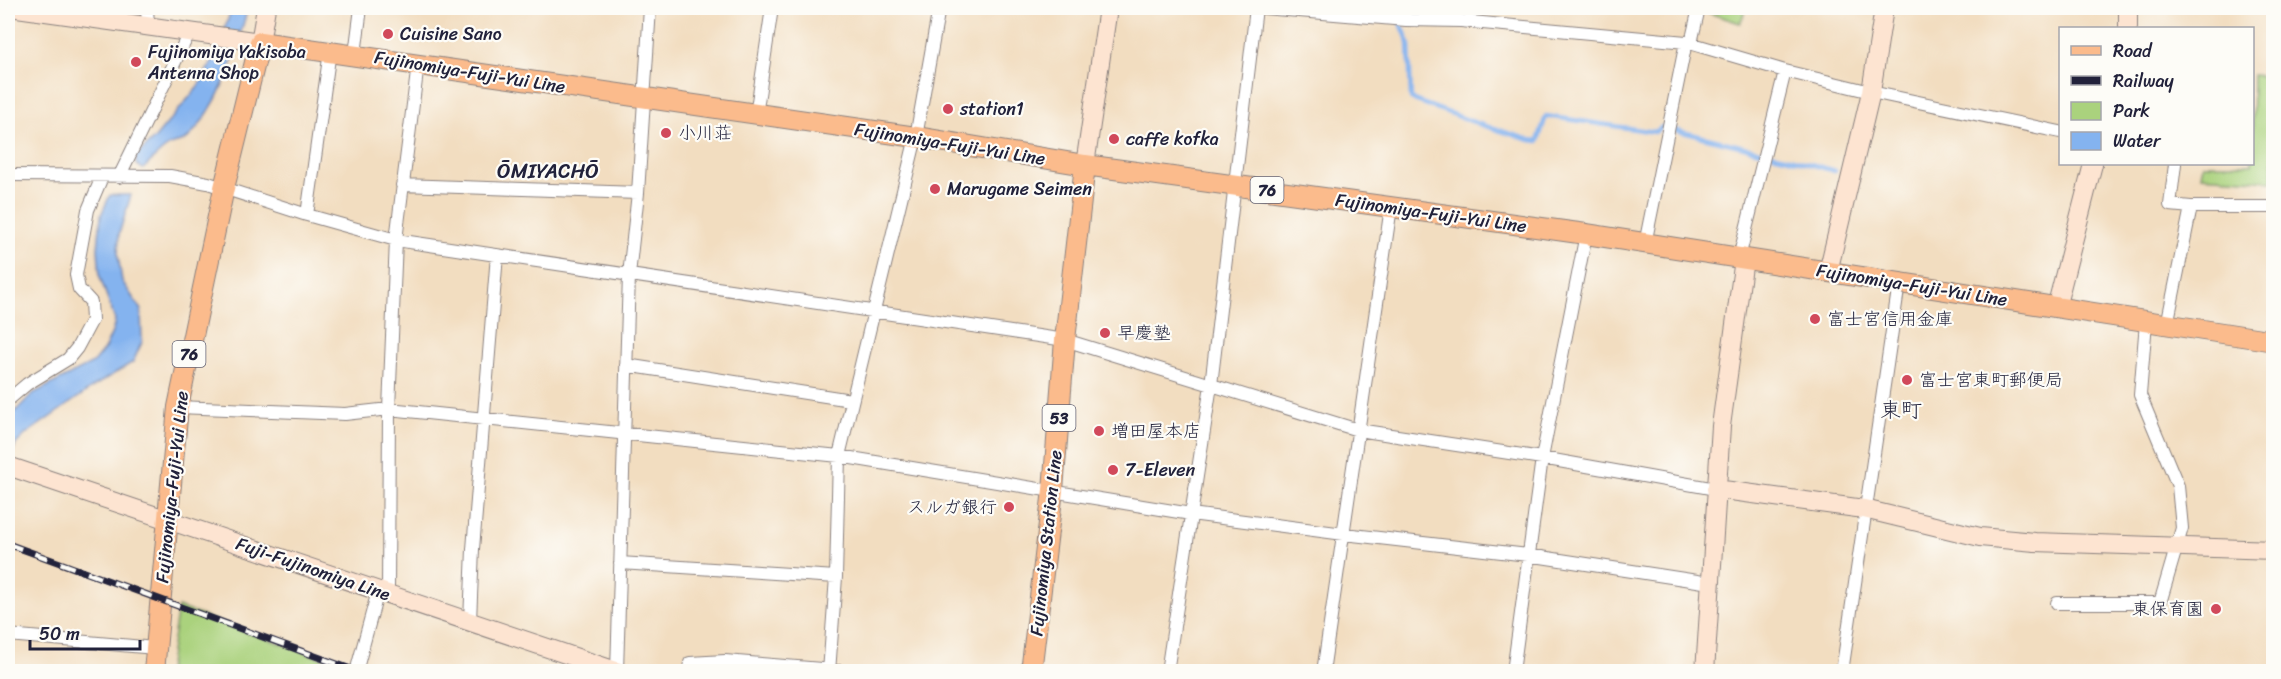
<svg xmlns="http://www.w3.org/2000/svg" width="2281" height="679" viewBox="0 0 2281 679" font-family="Sriracha,'Klee One',sans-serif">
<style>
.green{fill:#aad27d;stroke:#667a5c;stroke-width:1.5}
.water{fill:#84b3ef;stroke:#536a95;stroke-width:1.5}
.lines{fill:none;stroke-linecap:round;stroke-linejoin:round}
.stream{stroke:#84b3ef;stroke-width:4.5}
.street-casing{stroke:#8a807e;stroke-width:14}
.secondary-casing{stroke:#8a807e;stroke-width:20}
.primary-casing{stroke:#8a807e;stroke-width:22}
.street{stroke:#fff;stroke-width:12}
.secondary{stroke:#fde4d1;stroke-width:18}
.primary{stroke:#fbbb8c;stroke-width:20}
.rail-casing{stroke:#22223b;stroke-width:7}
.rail{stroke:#fdfcf7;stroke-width:4.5;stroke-dasharray:14;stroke-linecap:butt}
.poi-dot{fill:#d1495b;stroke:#fdfcf7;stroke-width:2}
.labels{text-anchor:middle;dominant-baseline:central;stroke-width:4.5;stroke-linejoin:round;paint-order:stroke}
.shield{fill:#fdfcf7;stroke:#646373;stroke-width:1.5}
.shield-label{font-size:16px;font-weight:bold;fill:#22223b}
.poi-label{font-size:18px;fill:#22223b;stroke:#fdfcf7;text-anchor:start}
.street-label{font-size:18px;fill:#22223b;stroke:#fdfcf7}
.quarter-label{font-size:21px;fill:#22223b;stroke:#fdfcf7}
</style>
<rect width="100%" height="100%" fill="#fdfcf7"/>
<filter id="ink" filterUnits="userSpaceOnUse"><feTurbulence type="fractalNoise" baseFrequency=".0167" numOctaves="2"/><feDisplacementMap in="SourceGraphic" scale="12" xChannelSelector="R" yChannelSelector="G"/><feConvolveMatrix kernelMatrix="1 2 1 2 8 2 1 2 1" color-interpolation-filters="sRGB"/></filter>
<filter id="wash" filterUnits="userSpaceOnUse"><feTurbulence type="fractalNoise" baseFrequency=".008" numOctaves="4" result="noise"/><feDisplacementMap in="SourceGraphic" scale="24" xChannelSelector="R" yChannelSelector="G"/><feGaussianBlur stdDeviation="1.35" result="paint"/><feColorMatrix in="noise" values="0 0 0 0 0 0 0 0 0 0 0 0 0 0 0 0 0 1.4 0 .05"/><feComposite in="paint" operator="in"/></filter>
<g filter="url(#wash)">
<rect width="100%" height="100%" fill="#f2ddc0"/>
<!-- green -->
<path class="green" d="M1707 8H1747L1740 23 1706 12Z
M2253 75 2273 77V181L2201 176 2203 164H2252Z
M178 607 346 667 344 671H168Z"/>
<!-- water -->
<path class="water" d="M232 8H248C234 55 224 101 188 138 182 144 174 142 167 147 158 153 151 162 143 169L136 164V156L155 138 197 88 214 58Z
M110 195H131L119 234 118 255 122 281 141 310 142 342 133 362 96 385 26 434 16 444 8 463V419L32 394 93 363 105 348 113 330 115 320 100 277 98 249 101 215Z"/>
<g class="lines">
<!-- stream -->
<path class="stream" d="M1395 8 1409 43 1411 99 1479 124 1530 140 1538 141 1546 116 1655 132 1662 127 1789 158 1835 171"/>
</g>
</g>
<g filter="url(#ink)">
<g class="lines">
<!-- street casing -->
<g class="street-casing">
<path id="street" d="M147 8 148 25
M1263 8 1406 20 1461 21 1686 42 1785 71 1871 92 2060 132
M1403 8 1406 20
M1691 43 1699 8
M355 54 361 8
M756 115 772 8
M2175 164 2170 205 2191 207H2274
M8 175 170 176 208 183 307 215 396 240 1065 340 1358 430 1542 458 1716 489
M119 177 190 31
M402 185 638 193
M307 215 330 51
M1645 244 1686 42
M1739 258 1785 71
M2167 325 2191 207
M626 365 851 400
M8 400 27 384 68 359 77 348 92 320 91 302 79 289 76 275 88 210 102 177
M178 407 345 414 389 409 839 456 1191 514 1344 534 1528 555 1710 583
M620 563 836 577
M388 594 389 409 396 240 418 64
M2057 603H2160L2182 528 2178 486 2140 395 2146 322
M470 621 473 549 497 255
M8 635 155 648
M617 671 629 275 638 193 650 8
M356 672 378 591
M688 672 690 663 725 661 858 672
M829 672 836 577 839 456 916 137 939 8
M1167 672 1211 385 1256 8
M1323 672 1391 207
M1513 672 1542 458 1586 234
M1842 672 1899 283"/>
</g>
<!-- secondary casing -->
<g class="secondary-casing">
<path id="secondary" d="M17 8 260 42 266 8
M2128 8V28
M1085 165 1108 8
M1828 272 1871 92 1884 8
M2056 308 2093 164
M8 466 619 672
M1716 489 1864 509 1980 537 2035 542 2274 550
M1705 672 1721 426 1744 259"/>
</g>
<!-- primary casing -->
<g class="primary-casing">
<path id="primary" d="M154 672 178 407 224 188 260 42 916 137 1085 165 1586 234 2274 341
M1031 672 1053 490 1065 340 1085 165"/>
</g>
<!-- street -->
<use href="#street" class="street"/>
<!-- secondary -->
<use href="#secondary" class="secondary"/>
<!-- primary -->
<use href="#primary" class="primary"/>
<!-- rail casing -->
<g class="rail-casing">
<path id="rail" d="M8 544 359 672"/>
</g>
<!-- rail -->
<use href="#rail" class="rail"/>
</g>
</g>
<!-- markers -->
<g class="poi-dot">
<circle cx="388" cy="34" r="6"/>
<circle cx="136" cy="62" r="6"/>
<circle cx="948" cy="109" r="6"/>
<circle cx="666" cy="133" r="6"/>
<circle cx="1114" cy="139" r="6"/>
<circle cx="935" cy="189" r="6"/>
<circle cx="1815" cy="319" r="6"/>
<circle cx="1105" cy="333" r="6"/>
<circle cx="1907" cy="380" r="6"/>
<circle cx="1099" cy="431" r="6"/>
<circle cx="1113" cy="470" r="6"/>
<circle cx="1009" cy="507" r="6"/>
<circle cx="2216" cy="609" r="6"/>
</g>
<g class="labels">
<!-- shield labels -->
<g class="shield">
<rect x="1250.5" y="177" width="33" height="26" rx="4.5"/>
<rect x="172.5" y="341" width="33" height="26" rx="4.5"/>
<rect x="1042.5" y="405" width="33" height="26" rx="4.5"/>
</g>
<g class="shield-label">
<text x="1267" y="190">76</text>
<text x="189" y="354">76</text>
<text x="1059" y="418">53</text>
</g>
<!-- poi labels -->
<g class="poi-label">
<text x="400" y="34">Cuisine Sano</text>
<text x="148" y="52">Fujinomiya Yakisoba<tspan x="148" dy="21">Antenna Shop</tspan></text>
<text x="960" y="109">station1</text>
<text x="678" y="133">小川荘</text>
<text x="1126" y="139">caffe kofka</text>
<text x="947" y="189">Marugame Seimen</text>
<text x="1827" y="319">富士宮信用金庫</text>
<text x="1117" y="333">早慶塾</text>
<text x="1919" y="380">富士宮東町郵便局</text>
<text x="1111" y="431">増田屋本店</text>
<text x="1125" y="470">7-Eleven</text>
<text x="997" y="507" text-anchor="end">スルガ銀行</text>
<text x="2204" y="609" text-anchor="end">東保育園</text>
</g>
<!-- street labels -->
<g class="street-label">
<text transform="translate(470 72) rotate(9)">Fujinomiya-Fuji-Yui Line</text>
<text transform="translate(950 144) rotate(9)">Fujinomiya-Fuji-Yui Line</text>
<text transform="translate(1431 213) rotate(8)">Fujinomiya-Fuji-Yui Line</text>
<text transform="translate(1912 285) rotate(9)">Fujinomiya-Fuji-Yui Line</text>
<text transform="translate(172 487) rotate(-84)">Fujinomiya-Fuji-Yui Line</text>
<text transform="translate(1046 543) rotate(-84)">Fujinomiya Station Line</text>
<text transform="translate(313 569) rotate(19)">Fuji-Fujinomiya Line</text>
</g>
<!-- quarter labels -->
<g class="quarter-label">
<text x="548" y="171">ŌMIYACHŌ</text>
<text x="1901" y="410">東町</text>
</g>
</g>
<!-- margin -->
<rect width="2281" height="679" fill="none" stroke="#fdfcf7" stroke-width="30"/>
<!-- legend -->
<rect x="2059" y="27" width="195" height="138" fill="#fdfcf7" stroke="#a5a5ac" stroke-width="1.5"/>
<rect x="2071" y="46" width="30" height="9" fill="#fbbb8c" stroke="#a5a5ac" stroke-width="1.5"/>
<text x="2113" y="57" font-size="18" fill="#22223b">Road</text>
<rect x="2071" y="76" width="30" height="9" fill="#22223b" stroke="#a5a5ac" stroke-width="1.5"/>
<text x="2113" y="87" font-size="18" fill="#22223b">Railway</text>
<rect x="2071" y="102" width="30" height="18" fill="#aad27d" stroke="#a5a5ac" stroke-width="1.5"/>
<text x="2113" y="117" font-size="18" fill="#22223b">Park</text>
<rect x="2071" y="132" width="30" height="18" fill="#84b3ef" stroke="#a5a5ac" stroke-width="1.5"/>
<text x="2113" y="147" font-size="18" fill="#22223b">Water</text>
<!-- scale -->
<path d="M30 640v9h110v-9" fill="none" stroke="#22223b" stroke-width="3"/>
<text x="39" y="640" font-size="18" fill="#22223b" stroke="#fdfcf7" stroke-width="4.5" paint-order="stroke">50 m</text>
</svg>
